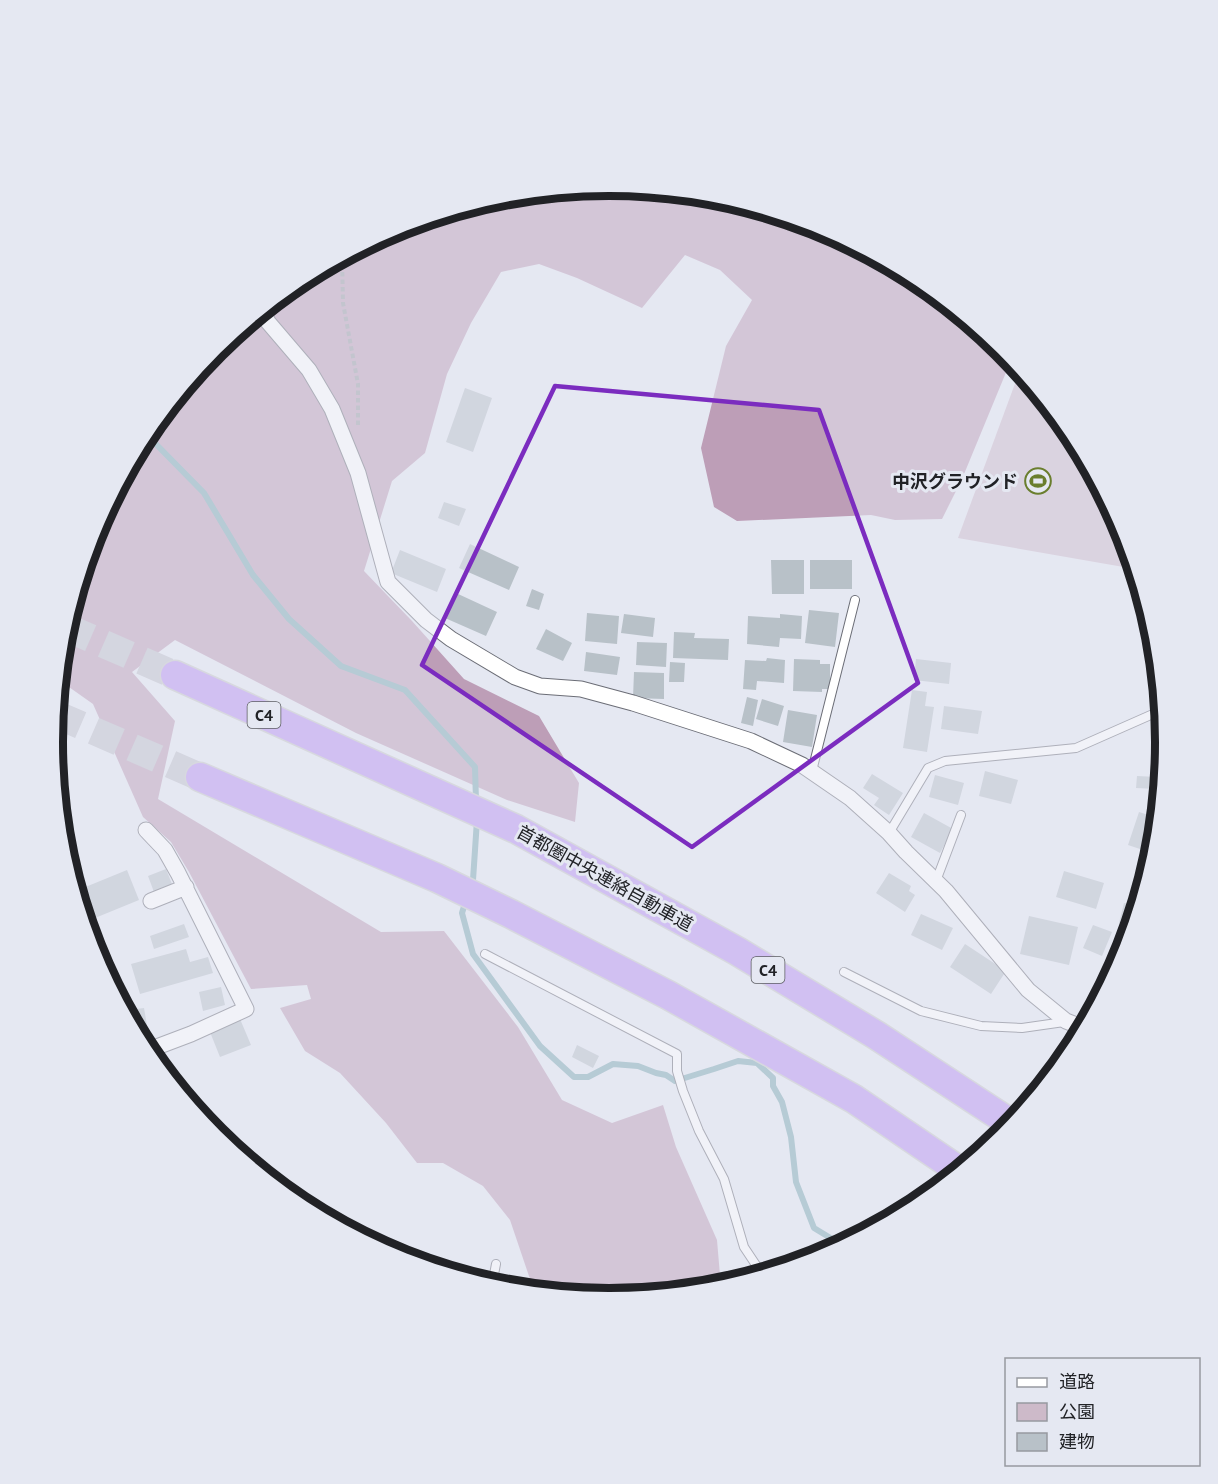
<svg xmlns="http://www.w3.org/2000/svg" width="1218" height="1484" viewBox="0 0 1218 1484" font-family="'PT Sans','Noto Sans JP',sans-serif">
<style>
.green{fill:#cdbac9}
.forest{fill:#bd9eb7}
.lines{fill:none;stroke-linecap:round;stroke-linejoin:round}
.stream{stroke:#7ca8b1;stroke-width:6}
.building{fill:#b8c1c8}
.motorway-tunnel{stroke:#bec0c9;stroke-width:28;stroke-dasharray:28 14;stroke-linecap:butt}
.service-casing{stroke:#6b6d76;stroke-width:10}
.minor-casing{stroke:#6b6d76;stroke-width:17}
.motorway-casing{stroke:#c5c6c7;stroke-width:31}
.path{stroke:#999ba3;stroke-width:4;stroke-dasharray:4.5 3;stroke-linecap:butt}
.service{stroke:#fff;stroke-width:8}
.minor{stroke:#fff;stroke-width:15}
.motorway{stroke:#b991f2;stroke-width:28}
.marked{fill:none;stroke:#7b2cbf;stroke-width:4.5;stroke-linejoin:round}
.labels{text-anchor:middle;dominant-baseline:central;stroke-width:6;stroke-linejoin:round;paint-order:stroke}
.shield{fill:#e5e8f2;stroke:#5c5d63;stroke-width:1.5}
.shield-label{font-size:16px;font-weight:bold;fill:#212226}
.poi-label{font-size:18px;font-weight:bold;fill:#212226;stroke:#e5e8f2;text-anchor:end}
.street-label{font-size:18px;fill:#212226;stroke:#e5e8f2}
.rim{fill:none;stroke:#212226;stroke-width:8}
</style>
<rect width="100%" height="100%" fill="#e5e8f2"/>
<!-- green -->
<path class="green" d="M1020 370 1072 433 1123 529 1135 569 958 538Z"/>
<!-- forest -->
<path class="forest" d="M609 186 718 196 822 228 918 279 1003 349 1013 362 1007 370 962 479 942 519 895 520 871 515 737 521 714 507 701 448 726 346 752 300 720 270 685 255 642 308 577 278 539 264 501 272 471 323 447 374 425 453 392 481 364 571 412 621 464 679 539 716 579 783 575 822 507 800 356 733 175 640 132 672 175 721 158 799 381 932 444 931 518 1027 562 1100 612 1123 663 1105 676 1147 717 1240 721 1287 609 1298 562 1294 531 1282 510 1220 483 1186 443 1163H417L386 1123 340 1073 305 1051 280 1008 311 999 307 985 251 989 189 872 171 842 143 817 93 704 59 680 63 633 95 529 146 433 216 348 300 279 396 228 501 196Z"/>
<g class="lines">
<!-- stream -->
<path class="stream" d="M146 434 204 493 253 575 289 619 341 666 405 690 475 767 476 801
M471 885 473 880 477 820
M466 900 462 913 473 954 540 1046 574 1077H588L613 1064 638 1066 656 1073 666 1075 675 1081 714 1069 738 1061 757 1063 773 1078V1086L782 1102 791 1137 796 1182 814 1228 842 1245"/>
</g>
<!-- building -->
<path class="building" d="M465 388 492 398 473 452 446 442Z
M444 502 466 509 459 526 438 518Z
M470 544 519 567 509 590 459 568Z
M400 550 446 569 437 592 391 573Z
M771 560H804V594H772Z
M810 560H852V589H810Z
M532 589 544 594 539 610 526 606Z
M456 593 497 612 486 636 445 618Z
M809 610 839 613 835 647 805 643Z
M587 613 619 616 617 644 585 641Z
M624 614 655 618 653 637 621 633Z
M780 614 802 616 801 639 780 638 779 647 747 644 748 616 780 618Z
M546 629 572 643 563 661 536 649Z
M674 632 695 633 694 638 729 639 728 660 673 658Z
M637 642 667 643 666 667 636 665Z
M586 652 620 657 617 675 584 671Z
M767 658 785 660 784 683 757 681 756 690 743 689 745 660 766 661Z
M794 659 820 660V664H830V689H822V692L793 691Z
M916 659 951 663 949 684 914 680Z
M670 662 685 663 684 682H669Z
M634 672 664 673V699L633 698Z
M912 690 927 692 925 706 934 707 927 752 903 748Z
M747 697 758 700 753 726 741 723Z
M762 699 784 706 778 726 756 719Z
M944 706 982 711 978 734 941 729Z
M788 710 817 715 812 747 783 742Z
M985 771 1018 780 1011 804 979 796Z
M872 774 903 793 889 815 874 805 879 798 863 788Z
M935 775 964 783 958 805 929 797Z
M1137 776 1157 777 1156 789 1136 788Z
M1139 812 1158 818 1157 826 1149 852 1128 845Z
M924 813 953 829 940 853 911 837Z
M166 869 172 884 154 892 148 876Z
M127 870 139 900 95 918 83 888Z
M1064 871 1104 883 1096 909 1056 897Z
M889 873 911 886 909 891 915 895 905 912 876 893Z
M1124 903 1138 906 1132 926 1119 923Z
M921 914 953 928 942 950 911 935Z
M1029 916 1078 927 1069 965 1020 954Z
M184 924 189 937 154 949 150 936Z
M1093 925 1112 932 1102 956 1083 948Z
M1115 938 1127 942 1123 955 1115 971 1104 967Z
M965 944 1006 971 991 994 950 967Z
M186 949 190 962 208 957 213 973 140 994 131 964Z
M221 987 225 1005 203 1011 199 992Z
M144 1008 148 1031 137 1033 131 1022 129 1010Z
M240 1019 251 1045 220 1057 210 1032Z
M577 1045 599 1056 593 1068 572 1057Z"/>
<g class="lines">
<!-- motorway-tunnel -->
<path class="motorway-tunnel" d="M65 627 175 675
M55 714 200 777"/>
<!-- service casing -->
<g class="service-casing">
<path id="service" d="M812 771 855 600
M889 833 928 768 945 761 1076 748 1162 710
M936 881 961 815
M485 954 677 1054V1071L683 1091 699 1131 724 1179 744 1247 756 1265 765 1274
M844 972 921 1011 981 1026 1022 1028 1064 1022
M492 1285 496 1264"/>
</g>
<!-- minor casing -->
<g class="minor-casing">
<path id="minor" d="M262 310 268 322 309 370 332 409 358 473 388 582 426 620 451 639 515 677 540 686 581 689 633 703 751 741 802 765 850 798 889 833 906 852 946 891 1028 990 1066 1021 1084 1028
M151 901 186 887
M146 1051 191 1034 246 1009 178 873 165 850 146 830"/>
</g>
<!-- motorway casing -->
<g class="motorway-casing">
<path id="motorway" d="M175 675 516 829 737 951 876 1035 1012 1124
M200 777 437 878 511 914 668 995 854 1099 960 1171"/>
</g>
<!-- path -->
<path class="path" d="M342 257 343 303 358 384V427"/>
<!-- service -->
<use href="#service" class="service"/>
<!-- minor -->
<use href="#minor" class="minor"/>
<!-- motorway -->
<use href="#motorway" class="motorway"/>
</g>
<!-- marked area -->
<path d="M0 0H1218V1484H0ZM555 386 819 410 918 683 692 847 422 665Z" fill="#e5e8f2" fill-opacity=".55" fill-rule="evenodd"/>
<path class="marked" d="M555 386 819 410 918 683 692 847 422 665Z"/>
<!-- icons -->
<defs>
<g id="stadium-ring" transform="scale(1.35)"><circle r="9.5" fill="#e5e8f2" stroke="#6a7e2e" stroke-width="1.5"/><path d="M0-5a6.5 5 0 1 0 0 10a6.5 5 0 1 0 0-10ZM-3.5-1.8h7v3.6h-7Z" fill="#6a7e2e"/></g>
</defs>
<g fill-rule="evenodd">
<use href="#stadium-ring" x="1038" y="481"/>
</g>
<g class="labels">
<!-- shield labels -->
<g class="shield">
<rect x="247.5" y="702" width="33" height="26" rx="4.5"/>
<rect x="751.5" y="957" width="33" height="26" rx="4.5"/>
</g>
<g class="shield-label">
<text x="264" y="715">C4</text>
<text x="768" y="970">C4</text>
</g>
<!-- poi labels -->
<g class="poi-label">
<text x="1018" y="481">中沢グラウンド</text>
</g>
<!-- street labels -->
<g class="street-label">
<text transform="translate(605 878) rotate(29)">首都圏中央連絡自動車道</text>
</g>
</g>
<!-- crop -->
<path d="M0 0H1218V1484H0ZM63 742a546 546 0 1 1 1092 0a546 546 0 1 1-1092 0Z" fill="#e5e8f2" fill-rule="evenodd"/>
<path class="rim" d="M63 742a546 546 0 1 1 1092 0a546 546 0 1 1-1092 0Z"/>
<!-- legend -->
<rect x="1005" y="1358" width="195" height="108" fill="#e5e8f2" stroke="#9799a0" stroke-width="1.5"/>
<rect x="1017" y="1378" width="30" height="9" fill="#ffffff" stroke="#9799a0" stroke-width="1.5"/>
<text x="1059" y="1388" font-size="18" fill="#212226">道路</text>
<rect x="1017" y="1403" width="30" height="18" fill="#cdbac9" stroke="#9799a0" stroke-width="1.5"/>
<text x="1059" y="1418" font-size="18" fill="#212226">公園</text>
<rect x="1017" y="1433" width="30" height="18" fill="#b8c1c8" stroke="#9799a0" stroke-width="1.5"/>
<text x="1059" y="1448" font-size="18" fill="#212226">建物</text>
</svg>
